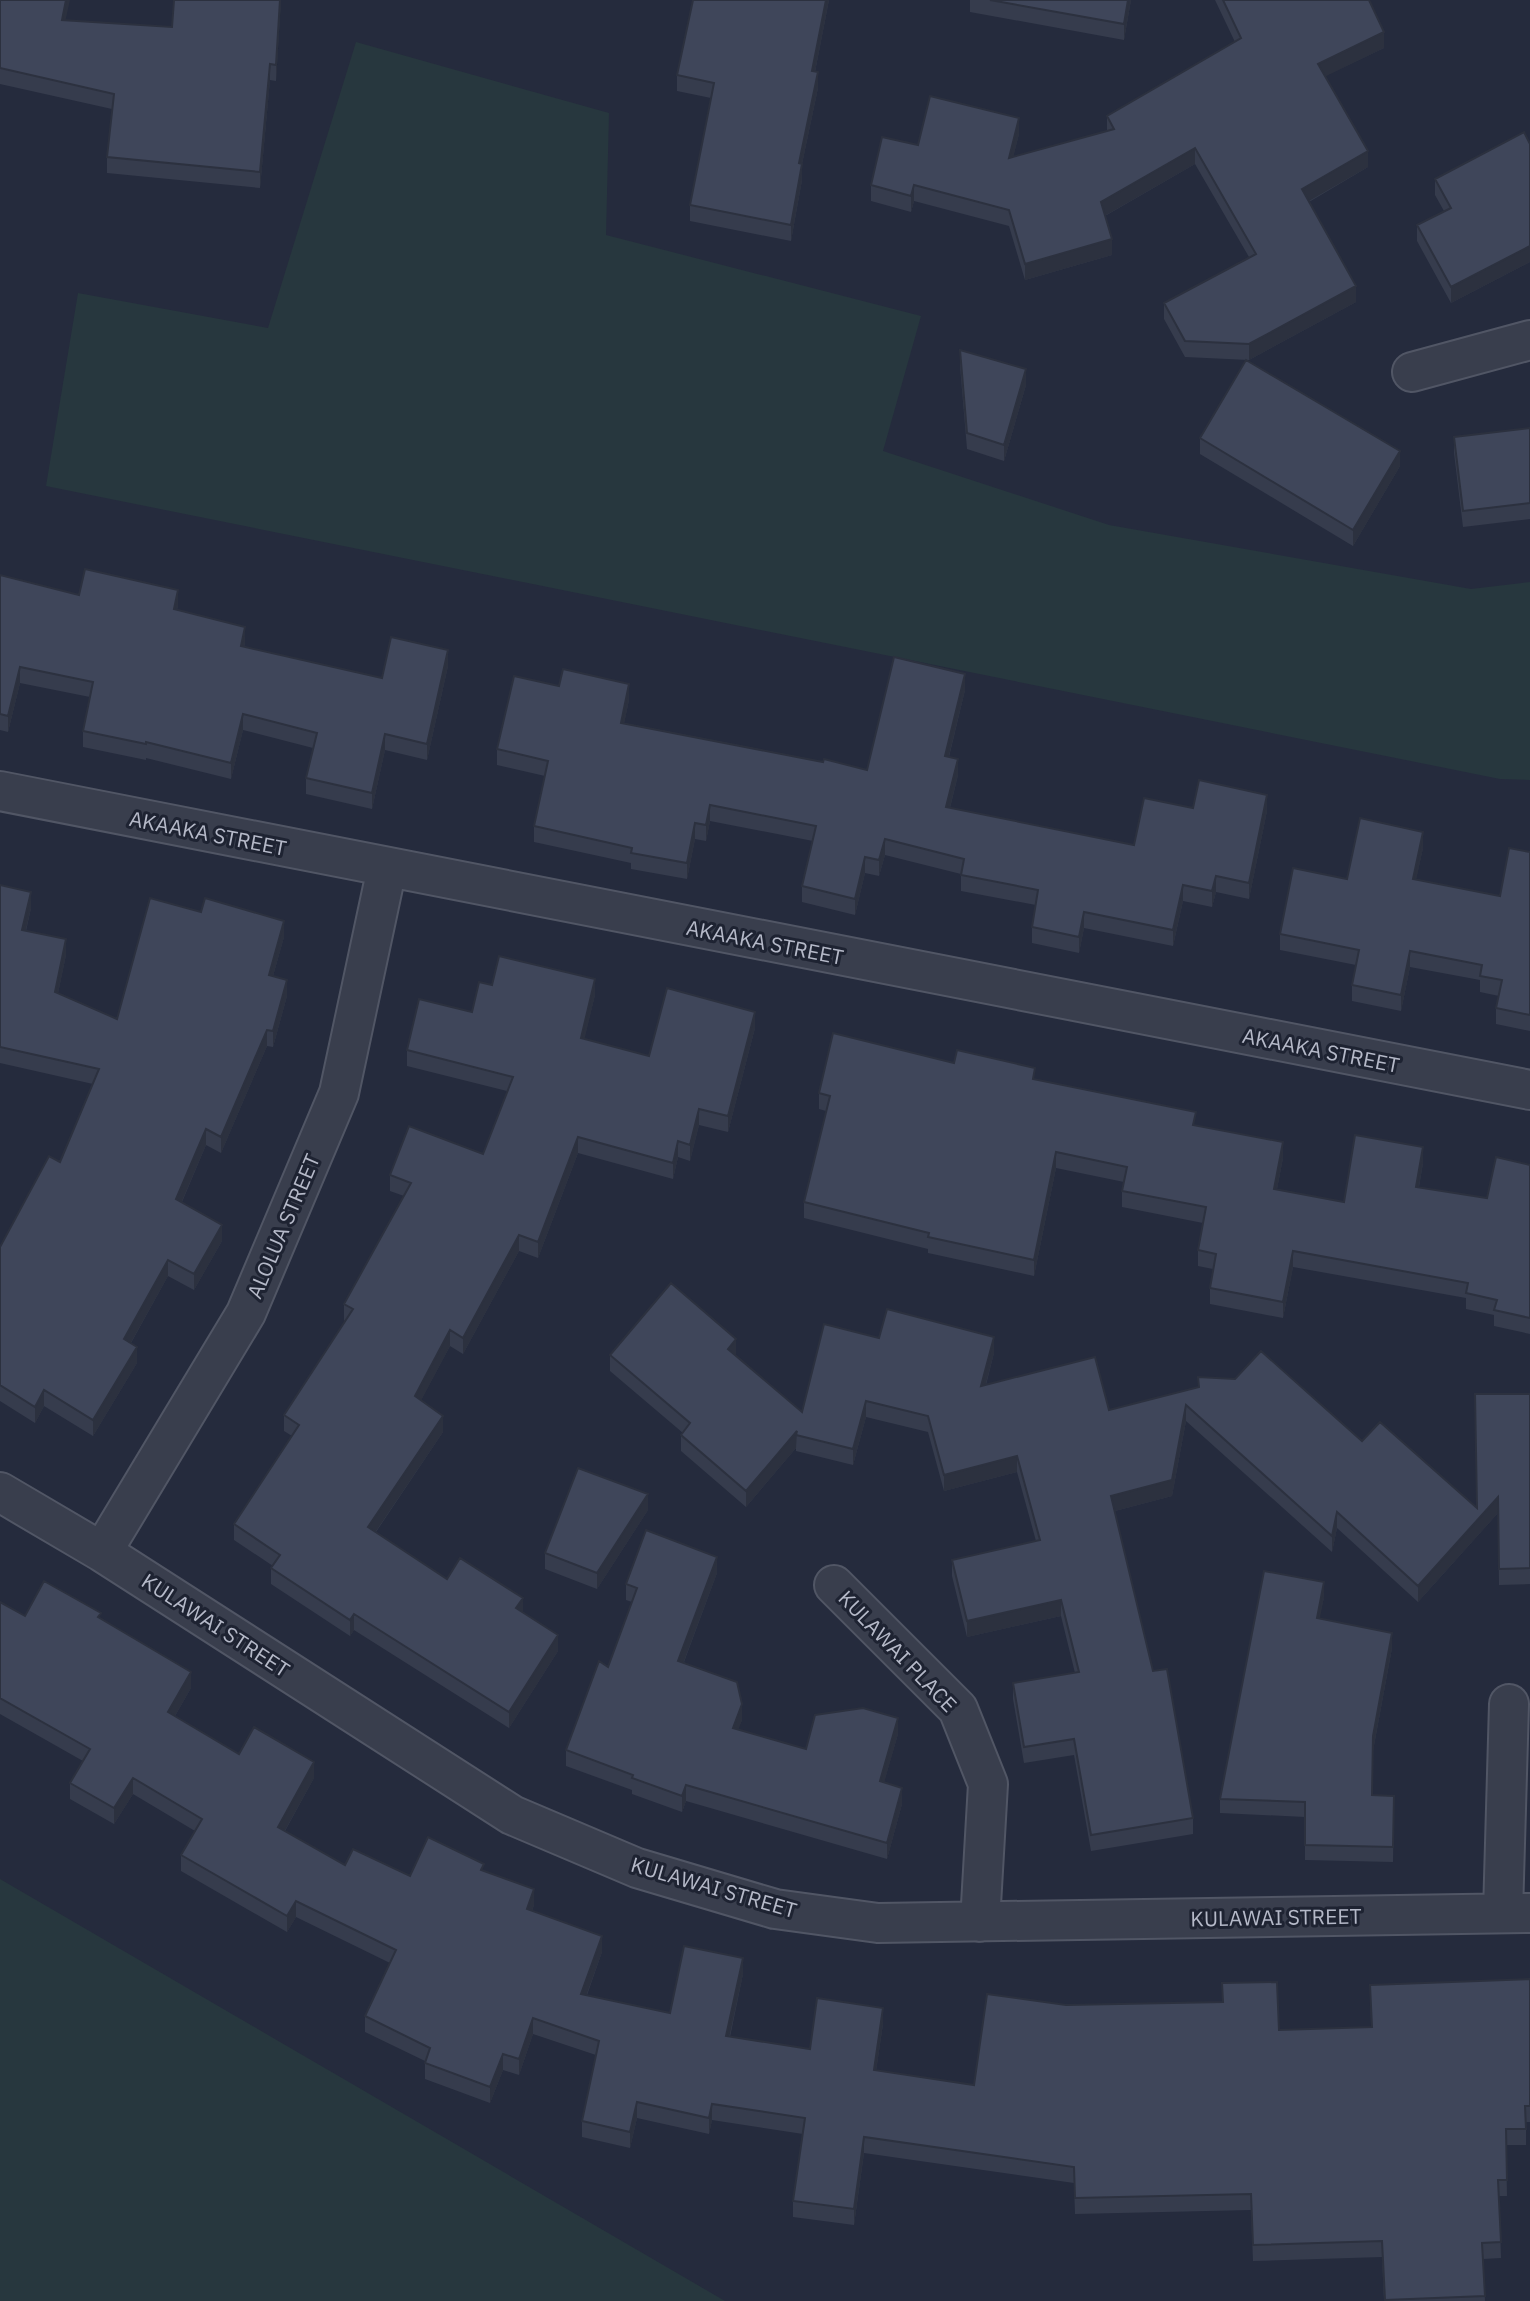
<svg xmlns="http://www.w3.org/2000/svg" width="1530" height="2301" viewBox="0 0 1530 2301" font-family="'IBM Plex Sans',sans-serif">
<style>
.green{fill:#27373e}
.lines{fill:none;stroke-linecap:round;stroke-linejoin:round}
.street-casing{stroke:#515665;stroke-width:42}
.street{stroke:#393e4d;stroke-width:38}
.wall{fill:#363c4d}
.shaded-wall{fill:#2c313f}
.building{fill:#3f465a;stroke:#2c313f;stroke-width:2}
.labels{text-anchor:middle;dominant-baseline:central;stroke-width:6;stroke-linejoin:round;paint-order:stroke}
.street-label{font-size:21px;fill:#b5b9c8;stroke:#1e2332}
</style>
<rect width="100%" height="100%" fill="#252b3d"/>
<!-- green -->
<path class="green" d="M356 42 609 113 606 235 921 316 883 451 1109 525 1471 589 1530 582V780L1500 779 46 486 78 293 268 328Z
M0 1879 725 2301H0Z"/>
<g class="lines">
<!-- street casing -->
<g class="street-casing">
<path id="street" d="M1412 372 1530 340
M0 791 1530 1090
M0 1492 102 1552 512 1815 637 1868 775 1909 878 1923 1530 1913
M102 1552 246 1313 339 1093 387 868
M834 1585 958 1709 988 1784 980 1922
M1503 1913 1509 1704"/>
</g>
<!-- street -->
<use href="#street" class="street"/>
</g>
<!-- wall -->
<path class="wall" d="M0 0 65 20 172 27 281 0 276 81 270 80 260 188 107 173V157L112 109 0 84Z
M693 0H829L815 72 818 88 802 164V180L791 241 690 221V205L711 98 677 91V75Z
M970 0H1131L1124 40 970 12Z
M1215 0H1369L1384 48 1325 76 1368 167 1309 202 1356 302 1249 360 1185 357 1164 319V303L1249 257 1195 164 1105 216 1112 255 1025 280 1009 226 914 201 911 212 871 201V185L918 145 1019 134 1013 157 1107 131V116L1235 42Z
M1530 144V262L1451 303 1417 241V225L1444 211 1435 195V179Z
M960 350 1026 385 1004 461 967 449 960 366Z
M1530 428V519L1463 527 1454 453V437Z
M1200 438 1400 466 1353 546 1200 454Z
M0 575 79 595 178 606 177 610 245 643 244 647 382 678 448 666 427 760 385 750 372 809 306 794V778L313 748 243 730 231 779 146 758V760L83 747V731L90 697 20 683 8 732 0 730Z
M559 686 629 700 624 723 867 770 965 690 949 757 958 775 950 808 1134 845 1193 808 1267 811 1249 899 1216 892 1212 907 1183 901 1173 946 1084 928 1079 953 1032 943V927L1036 905 961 891V874L885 855 879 876 865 873 855 915 802 902V886L813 841 710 821 706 841 695 839 687 879 631 869V863L534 842V826L545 776 497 765V749Z
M1423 848 1416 879 1500 896 1530 852V1031L1496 1024V1008L1499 996 1480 992V980L1410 967 1401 1011 1352 1001V985L1356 965 1280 950V934L1347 879Z
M0 885 31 908 26 931 66 955 58 993 117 1019 284 937 273 976 287 996 273 1047 267 1046 221 1153 206 1145 182 1202 222 1241 194 1290 168 1276 131 1343 137 1363 93 1436 44 1406 35 1423 0 1401V1247L60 1162 93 1084 0 1063Z
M492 985 595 995 584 1039 649 1056 755 1028 728 1132 699 1125 690 1161 678 1157 673 1179 578 1153 538 1258 519 1251 463 1354 450 1346 421 1400 443 1432 376 1532 447 1579 523 1613 558 1651 509 1728 354 1630 350 1636 271 1584V1568L273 1566 234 1540V1524L292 1436 284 1431V1415L345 1321 344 1320V1304L404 1196 390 1191V1175L483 1154 507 1091 407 1066V1050L472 1012Z
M1035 1079 1196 1126 1283 1158 1277 1189 1344 1202 1423 1163 1419 1187 1487 1198 1530 1165V1334L1494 1326V1315L1466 1309V1298L1293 1267 1283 1318 1210 1304V1288L1213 1269 1198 1266V1250L1203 1223 1122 1207V1191L1124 1182 1056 1168 1034 1276 928 1253V1249L804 1218V1202L826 1111 819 1109V1093Z
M879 1338 994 1353 986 1385 1109 1410 1198 1387V1377L1362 1441 1476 1508 1530 1394V1584L1499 1585 1498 1513 1418 1602 1337 1528 1332 1552 1186 1421 1172 1496 1115 1511 1153 1671 1193 1818V1834L1091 1851 1074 1755 1024 1763 1013 1699V1683L1075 1673 1061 1616 967 1637 952 1576V1560L1036 1541 1017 1472 944 1491 928 1432 866 1417 853 1465 796 1451V1448L746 1507 681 1451V1435L683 1433 610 1371V1355H736L802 1412Z
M648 1510 597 1589 545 1569V1553Z
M717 1573 684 1662 742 1720 738 1729 806 1749 898 1734 884 1782 902 1804 887 1859 686 1801 682 1812 632 1794V1790L566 1766V1750L608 1667 632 1602 626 1600V1584Z
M1324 1597 1319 1619 1392 1648 1373 1751 1372 1795 1394 1796 1393 1862 1305 1860V1817L1220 1813V1799Z
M0 1602 25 1616 101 1619 191 1688 175 1716 239 1754 314 1778 285 1831 345 1865 410 1876 484 1871 534 1905 532 1911 602 1952 587 1995 670 2013 743 1974 730 2037 810 2049 883 2024 876 2071 974 2085 1066 2005 1222 2002V1983L1279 2030 1371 2027 1370 1985 1530 1979V2122H1526V2145H1506L1507 2196H1499L1501 2258 1483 2259 1485 2301H1384L1382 2257 1253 2261 1251 2210 1075 2214 1074 2183 864 2153 854 2225 793 2217V2201L803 2134 712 2120 709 2134 637 2118 630 2148 582 2137V2121L596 2055 533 2034 519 2075 503 2070 490 2103 425 2079V2061L365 2032V2016L390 1963 296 1917 287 1932 181 1871V1855L195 1831 133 1794 114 1824 70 1799V1783L83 1761 0 1714Z"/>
<!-- shaded-wall -->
<path class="shaded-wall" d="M66 0H70L62 36V20Z
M280 0H281L276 81V65Z
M826 0H829L812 87V71Z
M1128 0H1131L1124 40V24Z
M1384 32V48L1318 80V64Z
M270 64V80L260 188V172Z
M818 72V88L802 164V180L791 241V225L799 163Z
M1019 118V134L1009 174V158Z
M1195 148V164L1101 218V202Z
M1368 151V167L1302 205V189Z
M914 185V201L911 212V196Z
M1112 239V255L1025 280V264Z
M1530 246V262L1451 303V287Z
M1356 286V302L1249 360V344Z
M1026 369V385L1004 461V445Z
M1400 451V466L1353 546V530Z
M178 590V606L174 625V609Z
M245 627V643L241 662V646Z
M448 650V666L427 760V744Z
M20 667V683L8 732V716Z
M965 674V690L945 772V756Z
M629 684V700L621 739V723Z
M243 714V730L231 779V763Z
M385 734V750L372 809V793Z
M958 759V775L946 823V807Z
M1267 795V811L1249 899V883Z
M710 805V821L706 841V825Z
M695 823V839L687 879V863Z
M1423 832V848L1413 895V879Z
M885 839V855L879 876V860Z
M865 857V873L855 915V899Z
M1216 876V892L1212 907V891Z
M1183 885V901L1173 946V930Z
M31 892V908L22 946V930Z
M1084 912V928L1079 953V937Z
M284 921V937L269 990V975Z
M66 939V955L55 1008V992Z
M1410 951V967L1401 1011V995Z
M595 979V995L581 1054V1038Z
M287 980V996L273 1047V1031Z
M755 1012V1028L728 1132V1116Z
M267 1030V1046L221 1153V1137Z
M699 1109V1125L690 1161V1145Z
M206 1129V1145L176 1215V1199Z
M578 1137V1153L538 1258V1242Z
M678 1141V1157L673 1179V1163Z
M1283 1142V1158L1274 1205V1189Z
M1423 1147V1163L1416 1203V1187Z
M1056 1152V1168L1034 1276V1260Z
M222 1225V1241L194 1290V1274Z
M519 1235V1251L463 1354V1338Z
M1293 1251V1267L1283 1318V1302Z
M168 1260V1276L124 1355V1339Z
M450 1330V1346L415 1412V1396Z
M994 1337V1353L981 1402V1386Z
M736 1339V1355L728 1365V1349Z
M137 1347V1363L93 1436V1420Z
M44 1390V1406L35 1423V1407Z
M866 1401V1417L853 1465V1449Z
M1186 1405V1421L1172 1496 1111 1512V1496Z
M443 1416V1432L368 1543V1527Z
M797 1431 796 1448 746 1507V1491Z
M1017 1456V1472L944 1491V1475Z
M648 1494V1510L597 1589V1573Z
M1498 1497V1513L1418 1602V1586Z
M1337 1512V1528L1332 1552V1536Z
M717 1557V1573L678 1677V1661Z
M1324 1582V1597L1317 1633V1618Z
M523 1598V1614L516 1608Z
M1061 1600V1616L967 1637V1621Z
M354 1614V1630L350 1636V1620Z
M1392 1633V1648L1373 1751V1736Z
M558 1635V1651L509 1728V1712Z
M191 1672V1688L168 1728V1712Z
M742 1704V1720L733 1744V1728Z
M898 1718V1734L880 1797V1781Z
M314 1762V1778L278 1843V1827Z
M133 1778V1794L114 1824V1808Z
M686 1785V1801L682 1812V1796Z
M902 1788V1804L887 1859V1843Z
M534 1889V1905L527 1925V1909Z
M296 1901V1917L287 1932V1916Z
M602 1936V1952L581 2010V1994Z
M743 1958V1974L726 2052V2036Z
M883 2008V2024L874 2086V2070Z
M533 2018V2034L519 2075V2059Z
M503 2054V2070L490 2103V2087Z
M637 2102V2118L630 2148V2132Z
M712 2104V2120L709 2134V2118Z
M864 2137V2153L854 2225V2209Z"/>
<!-- building -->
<path class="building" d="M0 0H66L62 20 172 27 174 0H280L276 65 270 64 260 172 107 157 114 94 0 68Z
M693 0H826L812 71 818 72 799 163 802 164 791 225 690 205 714 83 677 75Z
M990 0H1128L1124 24Z
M1223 0H1369L1384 32 1318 64 1368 151 1302 189 1356 286 1249 344 1185 341 1164 303 1256 254 1195 148 1101 202 1112 239 1025 264 1009 210 914 185 911 196 871 185 882 137 918 145 930 96 1019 118 1009 158 1114 129 1107 116 1241 38Z
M1524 132 1530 144V246L1451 287 1417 225 1451 208 1435 179Z
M960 350 1026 369 1004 445 967 433Z
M1246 360 1400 451 1353 530 1200 438Z
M1530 428V503L1463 511 1454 437Z
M85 569 178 590 174 609 245 627 241 646 382 678 391 637 448 650 427 744 385 734 372 793 306 778 317 733 243 714 231 763 146 742V744L83 731 93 682 20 667 8 716 0 714V575L79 595Z
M894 657 965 674 945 756 958 759 946 807 1134 845 1144 798 1193 808 1199 780 1267 795 1249 883 1216 876 1212 891 1183 885 1173 930 1084 912 1079 937 1032 927 1038 890 961 875 964 859 885 839 879 860 865 857 855 899 802 886 816 826 710 805 706 825 695 823 687 863 631 853 632 848 534 826 548 761 497 749 514 676 559 686 563 669 629 684 621 723 823 762 824 759 867 770Z
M1360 818 1423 832 1413 879 1500 896 1509 848 1530 852V1015L1496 1008 1502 980 1480 976 1482 965 1410 951 1401 995 1352 985 1359 950 1280 934 1293 868 1347 879Z
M0 885 31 892 22 930 66 939 55 992 117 1019 150 898 201 912 205 898 284 921 269 975 287 980 273 1031 267 1030 221 1137 206 1129 176 1199 222 1225 194 1274 168 1260 124 1339 137 1347 93 1420 44 1390 35 1407 0 1385V1247L49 1156 60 1162 99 1069 0 1047Z
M499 956 595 979 581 1038 649 1056 667 988 755 1012 728 1116 699 1109 690 1145 678 1141 673 1163 578 1137 538 1242 519 1235 463 1338 450 1330 415 1396 443 1416 368 1527 447 1579 460 1558 523 1598 516 1608 558 1635 509 1712 354 1614 350 1620 271 1568 280 1555 234 1524 299 1425 284 1415 353 1309 344 1304 411 1183 390 1175 409 1126 483 1154 513 1077 407 1050 419 999 472 1012 479 982 492 985Z
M833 1033 954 1063 957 1050 1035 1068 1033 1079 1196 1112 1193 1125 1283 1142 1274 1189 1344 1202 1355 1135 1423 1147 1416 1187 1487 1198 1496 1157 1530 1165V1318L1494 1310 1497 1300 1466 1293 1468 1283 1293 1251 1283 1302 1210 1288 1216 1254 1198 1250 1206 1207 1122 1191 1127 1167 1056 1152 1034 1260 928 1237 929 1233 804 1202 830 1096 819 1093Z
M671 1283 736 1339 728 1349 802 1412 824 1324 879 1338 887 1309 994 1337 981 1386 1095 1357 1109 1410 1199 1387 1198 1377 1235 1379 1261 1351 1362 1441 1380 1422 1477 1508 1475 1394H1530V1568L1499 1569 1498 1497 1418 1586 1337 1512 1332 1536 1186 1405 1172 1480 1111 1496 1153 1671 1167 1669 1193 1818 1091 1835 1074 1739 1024 1747 1013 1683 1079 1672 1061 1600 967 1621 952 1560 1040 1540 1017 1456 944 1475 928 1416 866 1401 853 1449 796 1435 797 1431 746 1491 681 1435 690 1423 610 1355Z
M578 1468 648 1494 597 1573 545 1553Z
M646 1530 717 1557 678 1661 737 1682 742 1704 733 1728 806 1749 815 1715 863 1708 898 1718 880 1781 902 1788 887 1843 686 1785 682 1796 632 1778 633 1775 566 1750 599 1661 608 1667 637 1588 626 1584Z
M1264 1571 1324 1582 1317 1618 1392 1633 1373 1736 1372 1795 1394 1796 1393 1847 1305 1845V1802L1220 1799Z
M44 1581 101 1613 98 1617 191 1672 168 1712 239 1754 254 1727 314 1762 278 1827 345 1865 353 1849 410 1876 428 1837 484 1864 481 1870 534 1889 527 1909 602 1936 581 1994 670 2013 684 1946 743 1958 726 2036 810 2049 817 1998 883 2008 874 2070 974 2085 987 1994 1066 2005 1223 2002 1222 1983 1277 1982 1279 2030 1372 2027 1370 1985 1530 1979V2106H1525L1526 2129H1506L1507 2180H1498L1501 2242 1482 2243 1485 2296 1385 2300 1382 2241 1253 2245 1251 2194 1075 2198 1074 2167 864 2137 854 2209 793 2201 805 2118 712 2104 709 2118 637 2102 630 2132 582 2121 599 2041 533 2018 519 2059 503 2054 490 2087 425 2063 430 2048 365 2016 396 1950 296 1901 287 1916 181 1855 202 1819 133 1778 114 1808 70 1783 90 1749 0 1698V1602L25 1616Z"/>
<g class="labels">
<!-- street labels -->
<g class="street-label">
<text transform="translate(208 833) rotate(11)">AKAAKA STREET</text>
<text transform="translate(765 942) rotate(11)">AKAAKA STREET</text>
<text transform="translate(1321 1050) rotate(11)">AKAAKA STREET</text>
<text transform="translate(283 1226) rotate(-67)">ALOLUA STREET</text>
<text transform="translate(216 1625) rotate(33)">KULAWAI STREET</text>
<text transform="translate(898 1651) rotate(46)">KULAWAI PLACE</text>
<text transform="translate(714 1887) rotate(16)">KULAWAI STREET</text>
<text transform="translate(1276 1917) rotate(-1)">KULAWAI STREET</text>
</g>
</g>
</svg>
